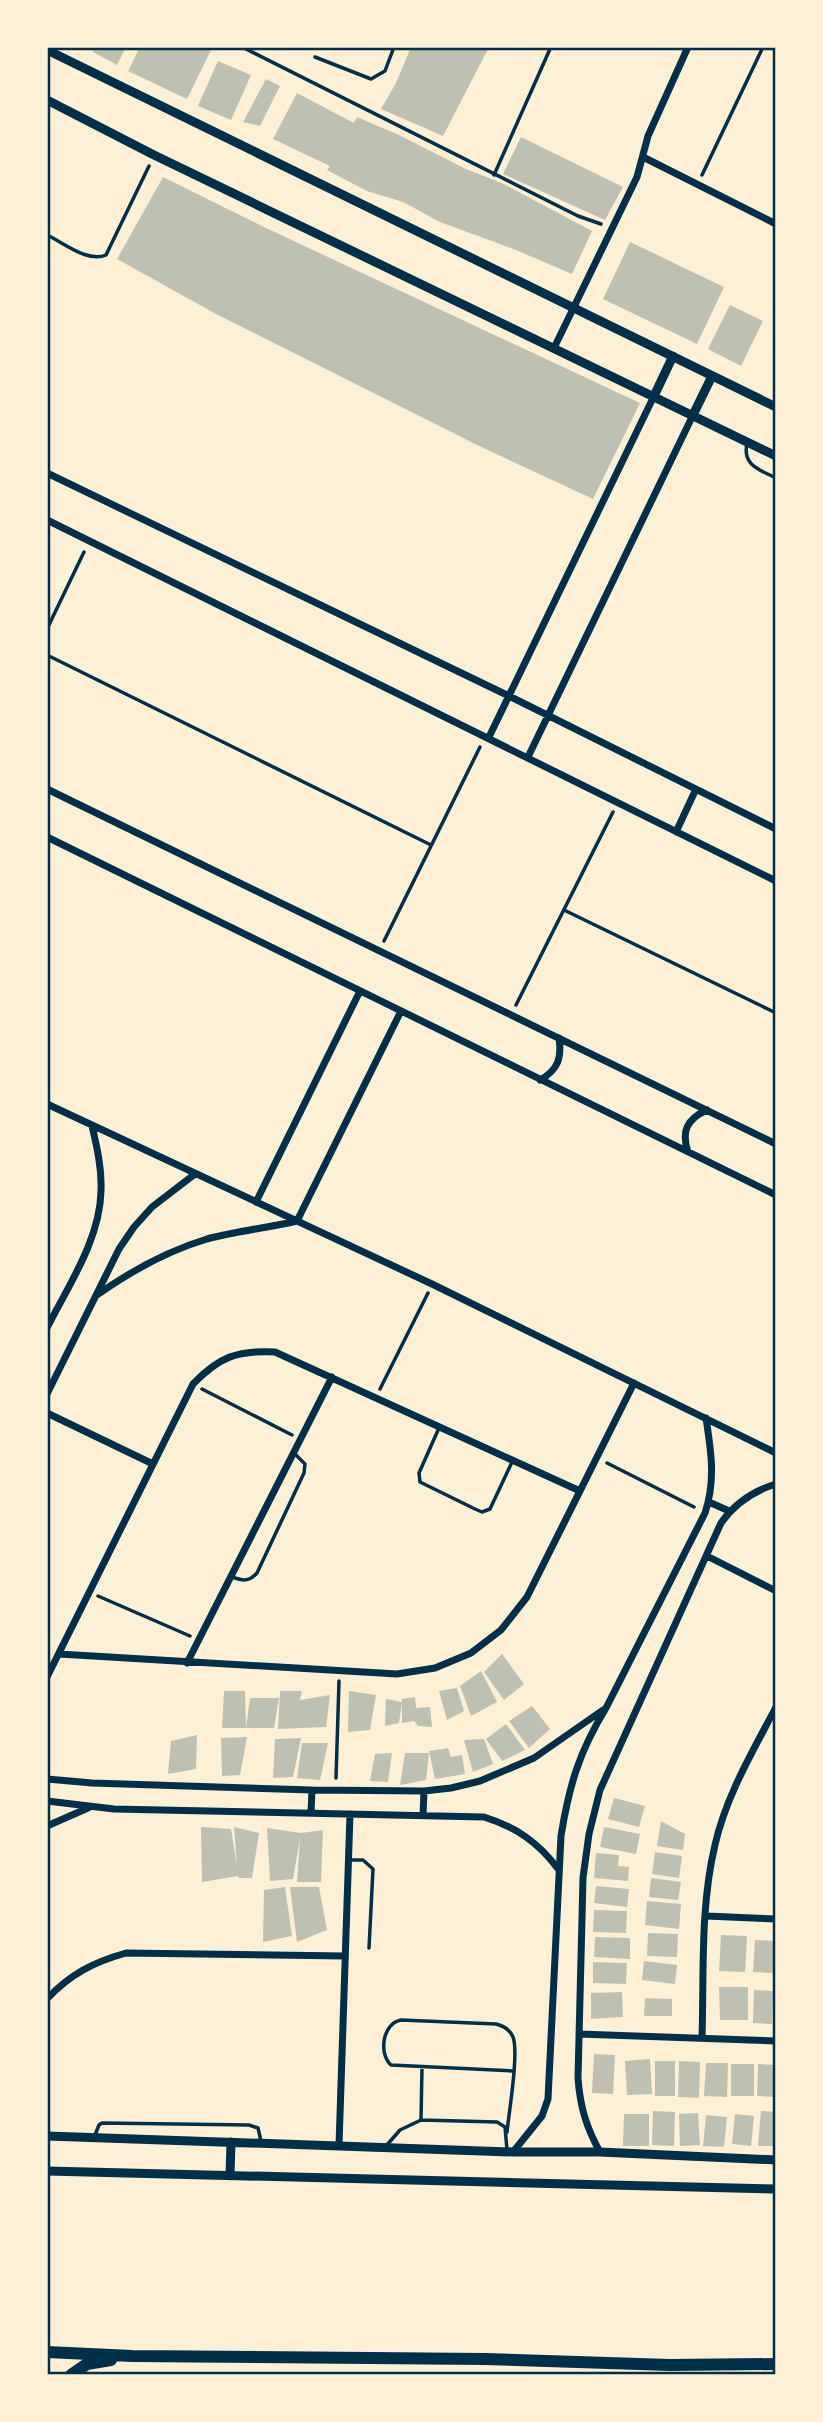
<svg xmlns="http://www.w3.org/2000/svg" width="823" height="2422" viewBox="0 0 823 2422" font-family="Karla,sans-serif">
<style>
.building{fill:#bec0b2}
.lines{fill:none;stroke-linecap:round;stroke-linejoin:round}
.path{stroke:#003049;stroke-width:3.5}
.service{stroke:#003049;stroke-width:3.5}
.minor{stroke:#003049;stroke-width:7}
.tertiary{stroke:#003049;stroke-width:9}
.trunk{stroke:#003049;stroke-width:12}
.neatline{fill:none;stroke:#003049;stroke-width:2.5}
</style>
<rect width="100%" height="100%" fill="#fdf0d5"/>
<!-- building -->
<path class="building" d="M95 47H126L117 65 93 52Z
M140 47H205L211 50 187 99 128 71Z
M411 47H489L443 136 381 109 396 83Z
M218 61 251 75 231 120 198 106Z
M266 79 280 86 260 126 243 122Z
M297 93 354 123 357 117 399 135 466 169 504 184 592 231 572 274 516 250 440 222 403 202 367 191 327 170 330 166 273 139Z
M521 137 623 187 605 220 503 174Z
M163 177 266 228 640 403 593 499 477 445 216 314 117 259Z
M630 242 724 287 697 344 603 299Z
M730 305 763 321 741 366 708 349Z
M502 1654 524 1684 504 1700 484 1672Z
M481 1671 497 1702 471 1716 460 1686Z
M457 1688 464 1711 447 1720 439 1691Z
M224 1691H245L246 1728 250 1698H279L274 1728H222Z
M280 1691H302L300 1700 330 1695 326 1727 278 1729Z
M349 1691 376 1695 370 1730 348 1732Z
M415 1697 416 1708 430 1707 432 1727 418 1726 414 1721 402 1723V1699Z
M386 1699 402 1702 399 1723 385 1726Z
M532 1706 550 1729 529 1748 509 1721Z
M506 1724 525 1750 502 1761 486 1739Z
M197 1735 196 1769 168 1774 171 1741Z
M247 1737 240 1775 222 1776 221 1738Z
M301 1738 293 1777 273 1778 275 1739Z
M484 1739 493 1764 473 1772 464 1740Z
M302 1743H328L320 1780 297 1778Z
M448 1748 451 1757 462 1755 465 1774 435 1779 429 1751Z
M392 1753 388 1782 370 1781 375 1754Z
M405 1753H429L426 1780 400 1785Z
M614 1798 645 1806 639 1827 608 1819Z
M661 1821 685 1834 683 1850 657 1846Z
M201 1827 231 1829 237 1866 234 1827 259 1833 252 1878H239L238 1876 202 1882Z
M604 1827 640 1834 636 1854 600 1847Z
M267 1828 301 1833 323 1830 321 1882H297L300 1838 293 1879 270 1881Z
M655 1852 682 1856 679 1878 652 1874Z
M596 1853 619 1855 618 1866 629 1867 628 1881 594 1878Z
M651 1878 681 1882 678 1900 649 1897Z
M596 1886 629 1889 627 1907 594 1903Z
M285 1887 292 1936 263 1942 264 1890Z
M290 1887H319L327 1930 297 1942Z
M647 1901 681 1904 679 1929 645 1925Z
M594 1910 627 1911 626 1933 593 1932Z
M648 1933 678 1934 677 1957 647 1956Z
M721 1935 747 1936 745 1972 719 1971Z
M595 1937 630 1938V1959L594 1957Z
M755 1940 775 1941 773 1973 753 1972Z
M644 1961 677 1965 675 1984 642 1980Z
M593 1962 627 1963 626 1984 593 1983Z
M719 1987H748V2020H720Z
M754 1990 773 1991 772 2024 753 2023Z
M622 1992 623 2017 591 2019V1993Z
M645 1998 672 1999V2016H644Z
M594 2054 615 2055 613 2094 592 2093Z
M650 2059 652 2094 627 2095 625 2061Z
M655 2061H675V2096H655Z
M679 2061 700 2062 699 2098 678 2097Z
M706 2063H728L727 2097 704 2096Z
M731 2064H754V2096H731Z
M758 2064 776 2065V2097L757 2096Z
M653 2111 675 2112 674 2146 652 2145Z
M761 2111 776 2112V2146H758Z
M698 2113 700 2145 680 2146 679 2114Z
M624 2114H649V2146H623Z
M735 2114 754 2116 751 2146 732 2144Z
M706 2115 727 2117 724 2147 703 2146Z"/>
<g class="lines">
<!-- path -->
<path class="path" d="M242 47 578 216 601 224
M494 175 550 49
M702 175 763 47
M47 235C64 243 88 263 106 255L149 166
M47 629 84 552
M47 655 431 845
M564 910 776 1013
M384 941 480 747
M516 1005 613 812
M202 1389 292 1435
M380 1389 428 1293
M607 1463 694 1507
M98 1596 190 1636
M336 1778 339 1681"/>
<!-- service -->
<path class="service" d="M315 57 371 79 385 71 394 47
M747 444C742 465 760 470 776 478
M439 1428 419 1473 420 1482 475 1509 482 1512 490 1509 512 1462
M232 1577C243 1581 249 1582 257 1573L304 1473 305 1464 294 1453
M350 1860H363L373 1869 369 1948
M421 2120 422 2067
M507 2132C509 2112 519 2053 513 2037 510 2030 504 2026 496 2024L401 2020C383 2023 378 2053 391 2065L513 2071
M95 2135 99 2125 102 2123 249 2125 258 2128 261 2141
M386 2146 400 2130 421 2120 497 2122 505 2127 507 2150"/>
<!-- minor -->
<path class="minor" d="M643 157 776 224
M554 348 637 177 648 136 688 47
M47 473 509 696 776 829
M47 520 776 881
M489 737 654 396
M528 757 693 415
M47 789 776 1144
M676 832 696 789
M47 837 776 1195
M540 1080C558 1070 562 1058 559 1038
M47 1104 432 1284 776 1453
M688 1152C681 1131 687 1119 707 1110
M256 1202 360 991
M97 1295C131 1271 167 1251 207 1239 237 1231 267 1228 297 1221L401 1011
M47 1328C68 1286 100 1240 101 1191 102 1169 97 1147 92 1126
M47 1394 119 1249 134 1227 152 1207 195 1174
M47 1413 153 1464
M709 1502 729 1511
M707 1556 776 1591
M59 1654 397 1674 435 1668 471 1653 501 1630 527 1597 634 1383
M187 1663 332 1377
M47 1677 193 1384C219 1357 237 1350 275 1352L580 1491
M47 1779 92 1783 312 1790 424 1791 451 1788 480 1781 534 1758 603 1710
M47 1801 114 1809 484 1817C516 1827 538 1842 559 1870
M311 1812 312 1790
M423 1815 424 1791
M47 1826 88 1808
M706 1916 776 1919
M47 1999C70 1974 94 1962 126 1953L345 1956
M579 2034 776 2041
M702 2038C704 1975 700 1907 715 1845 726 1796 753 1751 776 1707
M339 2145 350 1814
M513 2152 542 2116 548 2099 561 1836C569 1786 579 1752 606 1708L705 1513C716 1480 711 1451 706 1418
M600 2152C586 2127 580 2106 578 2078L583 1878 589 1834 600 1790 721 1523C735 1503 753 1491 776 1484"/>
<!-- tertiary -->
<path class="tertiary" d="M47 50 776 407
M47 100 154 155 776 456
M654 396 673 356
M693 415 712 376
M47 2136 513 2152H600L776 2160
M47 2171 776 2189
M230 2176 231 2142"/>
<!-- trunk -->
<path class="trunk" d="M47 2352 132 2356 485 2359 670 2365 776 2364
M71 2375 87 2364 111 2360"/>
</g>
<!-- border -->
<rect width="823" height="2422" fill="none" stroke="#fdf0d5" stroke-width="98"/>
<rect x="49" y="49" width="725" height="2324" class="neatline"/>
</svg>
